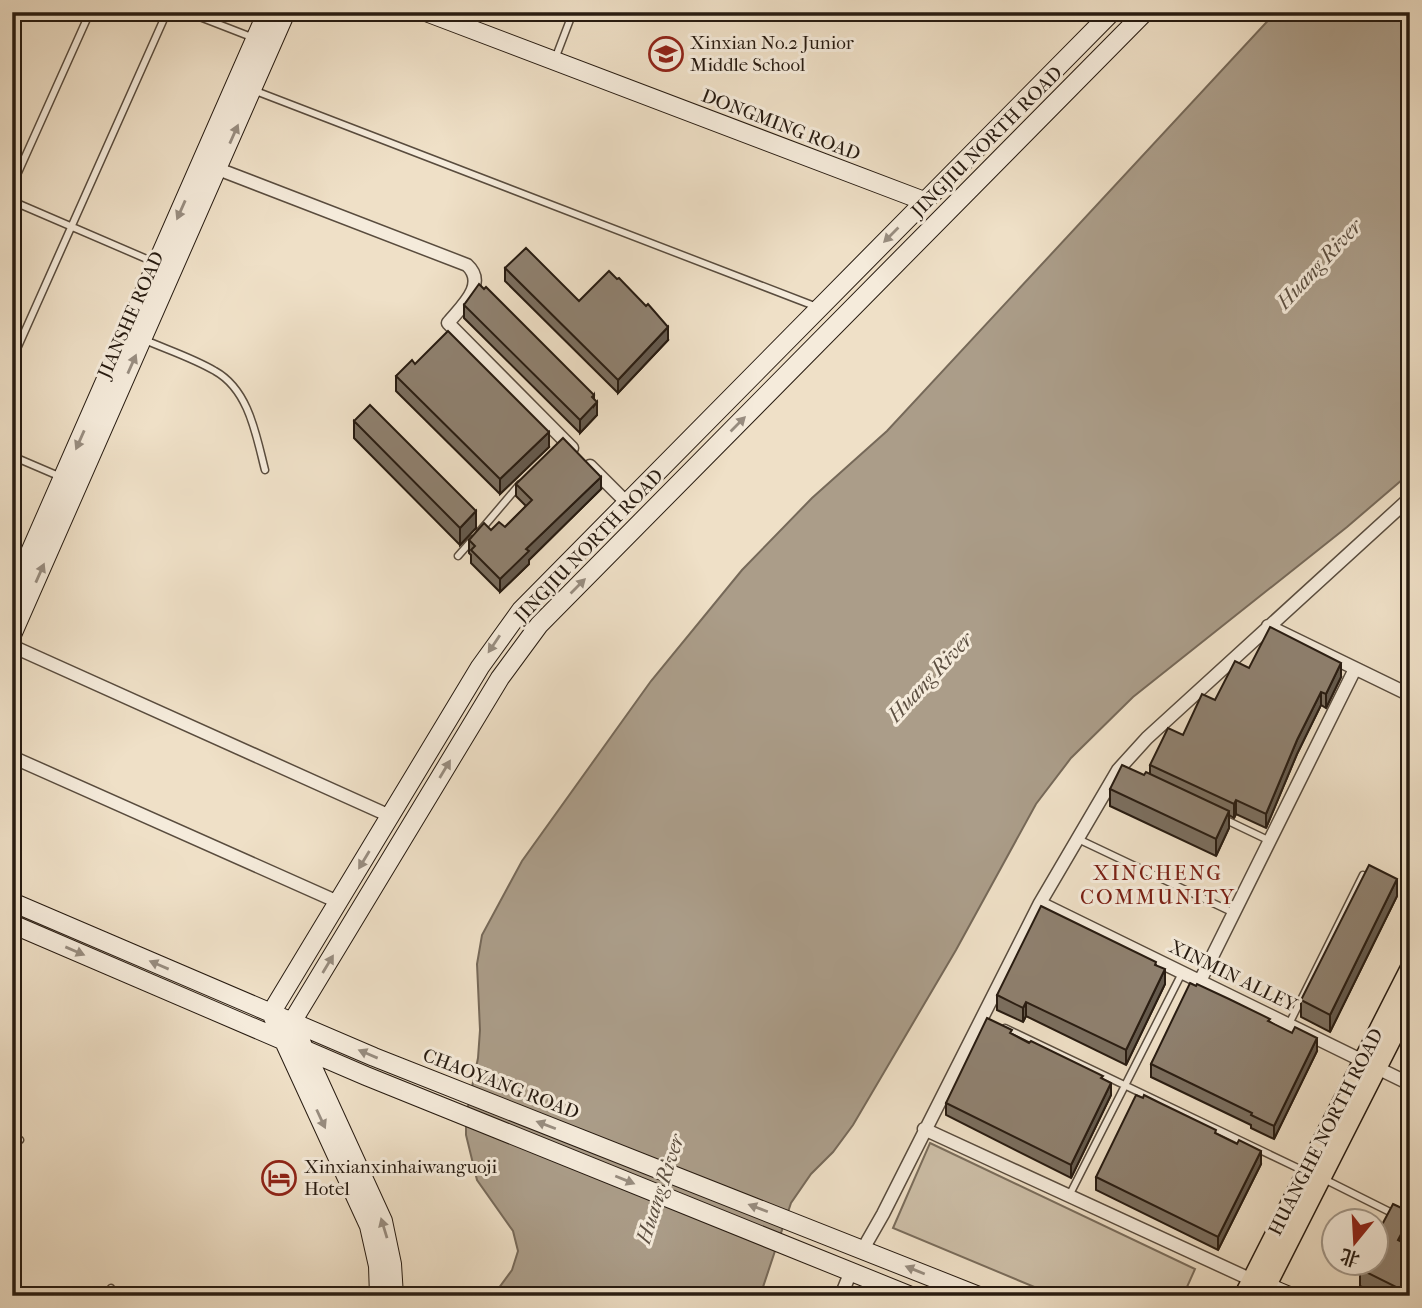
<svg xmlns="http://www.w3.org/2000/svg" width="1422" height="1308" viewBox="0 0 1422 1308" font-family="'IM FELL French Canon','Noto Serif SC',serif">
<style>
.green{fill:#cdbfa8;stroke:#7a6d5c;stroke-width:2}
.water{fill:#ab9d89;stroke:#766959;stroke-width:2}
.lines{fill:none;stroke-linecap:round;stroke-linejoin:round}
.lane-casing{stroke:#594c3e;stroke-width:9}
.street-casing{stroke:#594c3e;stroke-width:15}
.secondary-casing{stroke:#271b11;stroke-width:20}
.primary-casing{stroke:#271b11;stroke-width:22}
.lane{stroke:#f5ebdb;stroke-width:6}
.street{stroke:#f5ebdb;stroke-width:12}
.secondary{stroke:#f5ebdb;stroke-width:18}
.primary{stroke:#efe0c7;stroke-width:19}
.wall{fill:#7b6f60;stroke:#271b11;stroke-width:2}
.shaded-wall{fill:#645a4e;stroke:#271b11;stroke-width:2}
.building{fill:#8f8170;stroke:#271b11;stroke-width:2}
.oneway{fill:#988d80}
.labels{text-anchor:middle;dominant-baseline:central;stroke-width:6;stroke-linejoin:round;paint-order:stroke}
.poi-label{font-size:19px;fill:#271b11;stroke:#f5ebdb;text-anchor:start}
.street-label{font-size:19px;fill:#271b11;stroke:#f5ebdb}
.water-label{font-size:21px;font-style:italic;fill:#5c4f41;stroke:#f5ebdb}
.neighbourhood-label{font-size:21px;letter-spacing:2px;fill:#7a1f14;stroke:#f5ebdb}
</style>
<rect width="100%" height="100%" fill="#efe0c7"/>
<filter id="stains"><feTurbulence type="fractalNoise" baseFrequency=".00286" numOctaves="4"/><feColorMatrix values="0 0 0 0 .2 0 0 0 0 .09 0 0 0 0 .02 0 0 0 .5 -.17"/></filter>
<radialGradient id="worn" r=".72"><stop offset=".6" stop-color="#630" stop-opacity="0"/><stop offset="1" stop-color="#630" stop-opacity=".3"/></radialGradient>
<!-- green -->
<path class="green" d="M930 1143 1195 1269 1183 1296H1056L893 1228Z"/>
<!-- water -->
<path class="water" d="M1276 12H1410V473L1347 527 1133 697 1071 758 1036 804 956 950 853 1125 833 1152 811 1174 791 1203 760 1296H493L512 1270 518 1251 513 1231 477 1180 466 1135V1116L478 1058 480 1030 477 964 482 935 522 861 651 681 742 570 812 498 887 431Z"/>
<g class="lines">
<!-- lane casing -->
<g class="lane-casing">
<path id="lane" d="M187 12 254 38
M555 59 573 12
M253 90 817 307
M12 186 90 12
M12 201 156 263
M145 340C168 350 193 358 215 371 249 390 256 435 265 470
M12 360 167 12
M12 456 61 477
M480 531 520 484
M458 556 473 539
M1224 819 1270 841
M1078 839 1234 913
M1289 1024 1363 875
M1005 1028 1304 1171
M12 1137 20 1140
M1324 1179 1410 1222
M1069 1196 1182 973
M108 1296 111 1288"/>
</g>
<!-- street casing -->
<g class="street-casing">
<path id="street" d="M218 169 467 265C488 284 461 307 448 323L572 448
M590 466 627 503
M1268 626 1410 695
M12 646 390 816
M12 757 338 902
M1040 903 1410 1084
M1200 981 1355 669
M924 1129 1252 1280
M863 1249 883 1214 1040 903 1118 770 1147 738 1410 498
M841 1296 851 1271"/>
</g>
<!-- secondary casing -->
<g class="secondary-casing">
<path id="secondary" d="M426 12 924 201
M12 593 267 12
M12 635 286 12
M12 902 374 1057 979 1296
M12 924 366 1076 911 1296
M1265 1286 1289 1296
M379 1296 378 1266 369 1226 271 1013 480 667 521 610 1112 12
M394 1296 392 1264 383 1221 292 1022 500 678 539 625 1145 12"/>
</g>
<!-- primary casing -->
<g class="primary-casing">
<path id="primary" d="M1244 1296 1410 969
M1261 1296 1410 1002"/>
</g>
<!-- lane -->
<use href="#lane" class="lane"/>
<!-- street -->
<use href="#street" class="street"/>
<!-- secondary -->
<use href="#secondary" class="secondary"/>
<!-- primary -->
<use href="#primary" class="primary"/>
</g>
<!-- wall -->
<path class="wall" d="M221 12H235L233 17Z
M505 268 579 301 668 340 618 393 505 281Z
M464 305 594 399 597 415 580 433 464 318Z
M415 364 549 447 500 494 396 391V376Z
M354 421 476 528 460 545 354 438Z
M516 484 601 489 529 560V564L500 592 471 563V555L469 553V540L491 530 505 527 526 506 516 496Z
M1249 668 1341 677 1326 708 1321 705 1297 754 1266 828 1236 814 1234 818 1229 815V828L1216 856 1110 806V789L1144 775 1150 774V765L1183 735 1215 700Z
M1397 896 1330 1032 1301 1017V1000Z
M1156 965 1165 984 1126 1065 1026 1016 1023 1022 997 1010V995Z
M1196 986 1270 1022 1317 1051 1274 1139 1251 1128V1125L1151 1077V1064Z
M1012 1034 1103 1079 1111 1095 1071 1178 946 1115V1103Z
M1216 1134 1261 1164 1218 1250 1096 1190V1177Z
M1405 1243 1410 1246V1296H1380L1360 1286V1269Z"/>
<!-- shaded-wall -->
<path class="shaded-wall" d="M668 327V340L618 393V380Z
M594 395V406L597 402V415L580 433V420Z
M549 432V447L500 494V479Z
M601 477V489L529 560V564L500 592V579L526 549Z
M476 511V528L460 545V528Z
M1341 663V677L1326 708V694Z
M1321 692V705L1297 754 1266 828V814L1297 740Z
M1236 800V814L1234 818V804Z
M1229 811V828L1216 856V839Z
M1397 879V896L1330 1032V1015Z
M1165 969V984L1126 1065V1050Z
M1026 1002V1016L1023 1022V1008Z
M1317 1038V1051L1274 1139V1126Z
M1111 1083V1095L1071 1178V1165Z
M1261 1151V1164L1218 1250V1237Z
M1410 1217V1234L1398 1257V1240Z"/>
<!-- building -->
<path class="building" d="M526 248 579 301 609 271 617 279 619 278 646 306 648 304 668 327 618 380 505 268Z
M479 284 484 289 486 287 594 395 592 397 597 402 580 420 464 305Z
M448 331 549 432 500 479 396 376 412 360 415 364Z
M370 405 476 511 460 528 354 421Z
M563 438 601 477 526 549 529 551 500 579 471 550 475 546 469 540 484 523 491 530 499 522 505 527 532 500 516 484Z
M1270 627 1341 663 1326 694 1321 692 1297 740 1266 814 1236 800 1234 804 1150 765 1168 728 1183 735 1202 694 1215 700 1235 661 1249 668Z
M1122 765 1144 775 1146 772 1229 811 1216 839 1110 789Z
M1369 865 1397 879 1330 1015 1301 1000Z
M1041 906 1156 962 1155 965 1165 969 1126 1050 1026 1002 1023 1008 997 995Z
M1190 983 1196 986 1197 984 1229 999 1270 1019 1268 1021 1292 1033 1295 1027 1317 1038 1274 1126 1251 1115 1252 1113 1151 1064Z
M987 1018 1012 1030 1010 1033 1029 1043 1031 1041 1103 1076 1101 1078 1111 1083 1071 1165 946 1103Z
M1136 1095 1143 1098 1144 1095 1158 1102 1216 1130 1215 1133 1237 1144 1239 1140 1261 1151 1218 1237 1096 1177Z
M1393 1204 1410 1212V1217L1398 1240 1410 1246V1264L1408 1268 1410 1269V1294L1360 1269 1363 1263H1376V1236Z"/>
<!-- one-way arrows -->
<defs><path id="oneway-solid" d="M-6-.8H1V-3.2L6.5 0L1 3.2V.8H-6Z" transform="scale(1.75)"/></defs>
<g class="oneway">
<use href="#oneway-solid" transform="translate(234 134) rotate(-66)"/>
<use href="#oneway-solid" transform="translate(181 210) rotate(114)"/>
<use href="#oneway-solid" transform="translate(891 235) rotate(135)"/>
<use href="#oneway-solid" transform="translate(132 364) rotate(-66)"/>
<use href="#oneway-solid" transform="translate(738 424) rotate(-45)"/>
<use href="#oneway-solid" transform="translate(80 440) rotate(114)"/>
<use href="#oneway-solid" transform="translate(40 573) rotate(-66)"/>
<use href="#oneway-solid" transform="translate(578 586) rotate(-45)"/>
<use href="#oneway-solid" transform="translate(494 644) rotate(124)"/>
<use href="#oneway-solid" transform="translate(445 769) rotate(-59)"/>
<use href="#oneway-solid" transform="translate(364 860) rotate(121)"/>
<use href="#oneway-solid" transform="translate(75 951) rotate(23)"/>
<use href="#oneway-solid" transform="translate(328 964) rotate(-59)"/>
<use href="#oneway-solid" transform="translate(159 965) rotate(-157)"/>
<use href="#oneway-solid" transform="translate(368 1054) rotate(-157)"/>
<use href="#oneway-solid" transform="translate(321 1119) rotate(65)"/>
<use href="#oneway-solid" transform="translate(546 1125) rotate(-159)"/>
<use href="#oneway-solid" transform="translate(625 1180) rotate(22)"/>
<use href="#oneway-solid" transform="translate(758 1208) rotate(-159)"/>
<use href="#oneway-solid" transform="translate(384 1228) rotate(-107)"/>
<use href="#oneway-solid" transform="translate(915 1270) rotate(-158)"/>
</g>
<!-- icons -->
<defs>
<g id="school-ring" transform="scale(1.75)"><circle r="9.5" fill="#f5ebdb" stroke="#8f2418" stroke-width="1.5"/><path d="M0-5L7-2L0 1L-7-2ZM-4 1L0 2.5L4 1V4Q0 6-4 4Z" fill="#8f2418"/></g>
<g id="hotel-ring" transform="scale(1.75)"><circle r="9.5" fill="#f5ebdb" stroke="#8f2418" stroke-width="1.5"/><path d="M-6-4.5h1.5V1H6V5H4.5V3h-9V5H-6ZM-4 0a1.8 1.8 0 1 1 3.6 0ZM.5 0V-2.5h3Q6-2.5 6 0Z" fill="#8f2418"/></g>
</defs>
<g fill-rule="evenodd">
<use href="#school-ring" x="666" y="54"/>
<use href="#hotel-ring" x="279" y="1178"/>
</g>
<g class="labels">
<!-- poi labels -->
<g class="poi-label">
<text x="690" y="43">Xinxian No.2 Junior<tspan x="690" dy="22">Middle School</tspan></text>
<text x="304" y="1167">Xinxianxinhaiwanguoji<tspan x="304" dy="22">Hotel</tspan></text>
</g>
<!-- street labels -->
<g class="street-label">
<text transform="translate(781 125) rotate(21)">DONGMING ROAD</text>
<text transform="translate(987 142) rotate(-45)">JINGJIU NORTH ROAD</text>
<text transform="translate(131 315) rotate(-66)">JIANSHE ROAD</text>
<text transform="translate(589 546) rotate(-46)">JINGJIU NORTH ROAD</text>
<text transform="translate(1233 976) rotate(26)">XINMIN ALLEY</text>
<text transform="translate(501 1084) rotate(21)">CHAOYANG ROAD</text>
<text transform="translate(1326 1132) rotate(-63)">HUANGHE NORTH ROAD</text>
</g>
<!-- water labels -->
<g class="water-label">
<text transform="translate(1319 264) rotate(-47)">Huang River</text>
<text transform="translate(930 677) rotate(-47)">Huang River</text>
<text transform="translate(660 1189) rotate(-72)">Huang River</text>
</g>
<!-- neighbourhood labels -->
<g class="neighbourhood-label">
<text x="1158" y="873">XINCHENG<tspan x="1158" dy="24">COMMUNITY</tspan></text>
</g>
</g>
<!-- margin -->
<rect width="1422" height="1308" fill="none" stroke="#efe0c7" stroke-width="42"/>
<rect x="14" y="14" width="1394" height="1280" fill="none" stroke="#271b11" stroke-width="3.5"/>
<rect x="21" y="21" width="1380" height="1266" fill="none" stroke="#271b11" stroke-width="2"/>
<!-- north arrow -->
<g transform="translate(1355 1242) rotate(198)"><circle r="33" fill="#f5ebdb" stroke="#a3988a" stroke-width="2"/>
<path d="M0-5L12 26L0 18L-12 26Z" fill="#8f2418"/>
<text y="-10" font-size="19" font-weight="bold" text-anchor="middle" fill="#271b11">北</text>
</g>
<rect width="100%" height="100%" filter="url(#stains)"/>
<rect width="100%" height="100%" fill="url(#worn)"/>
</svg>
